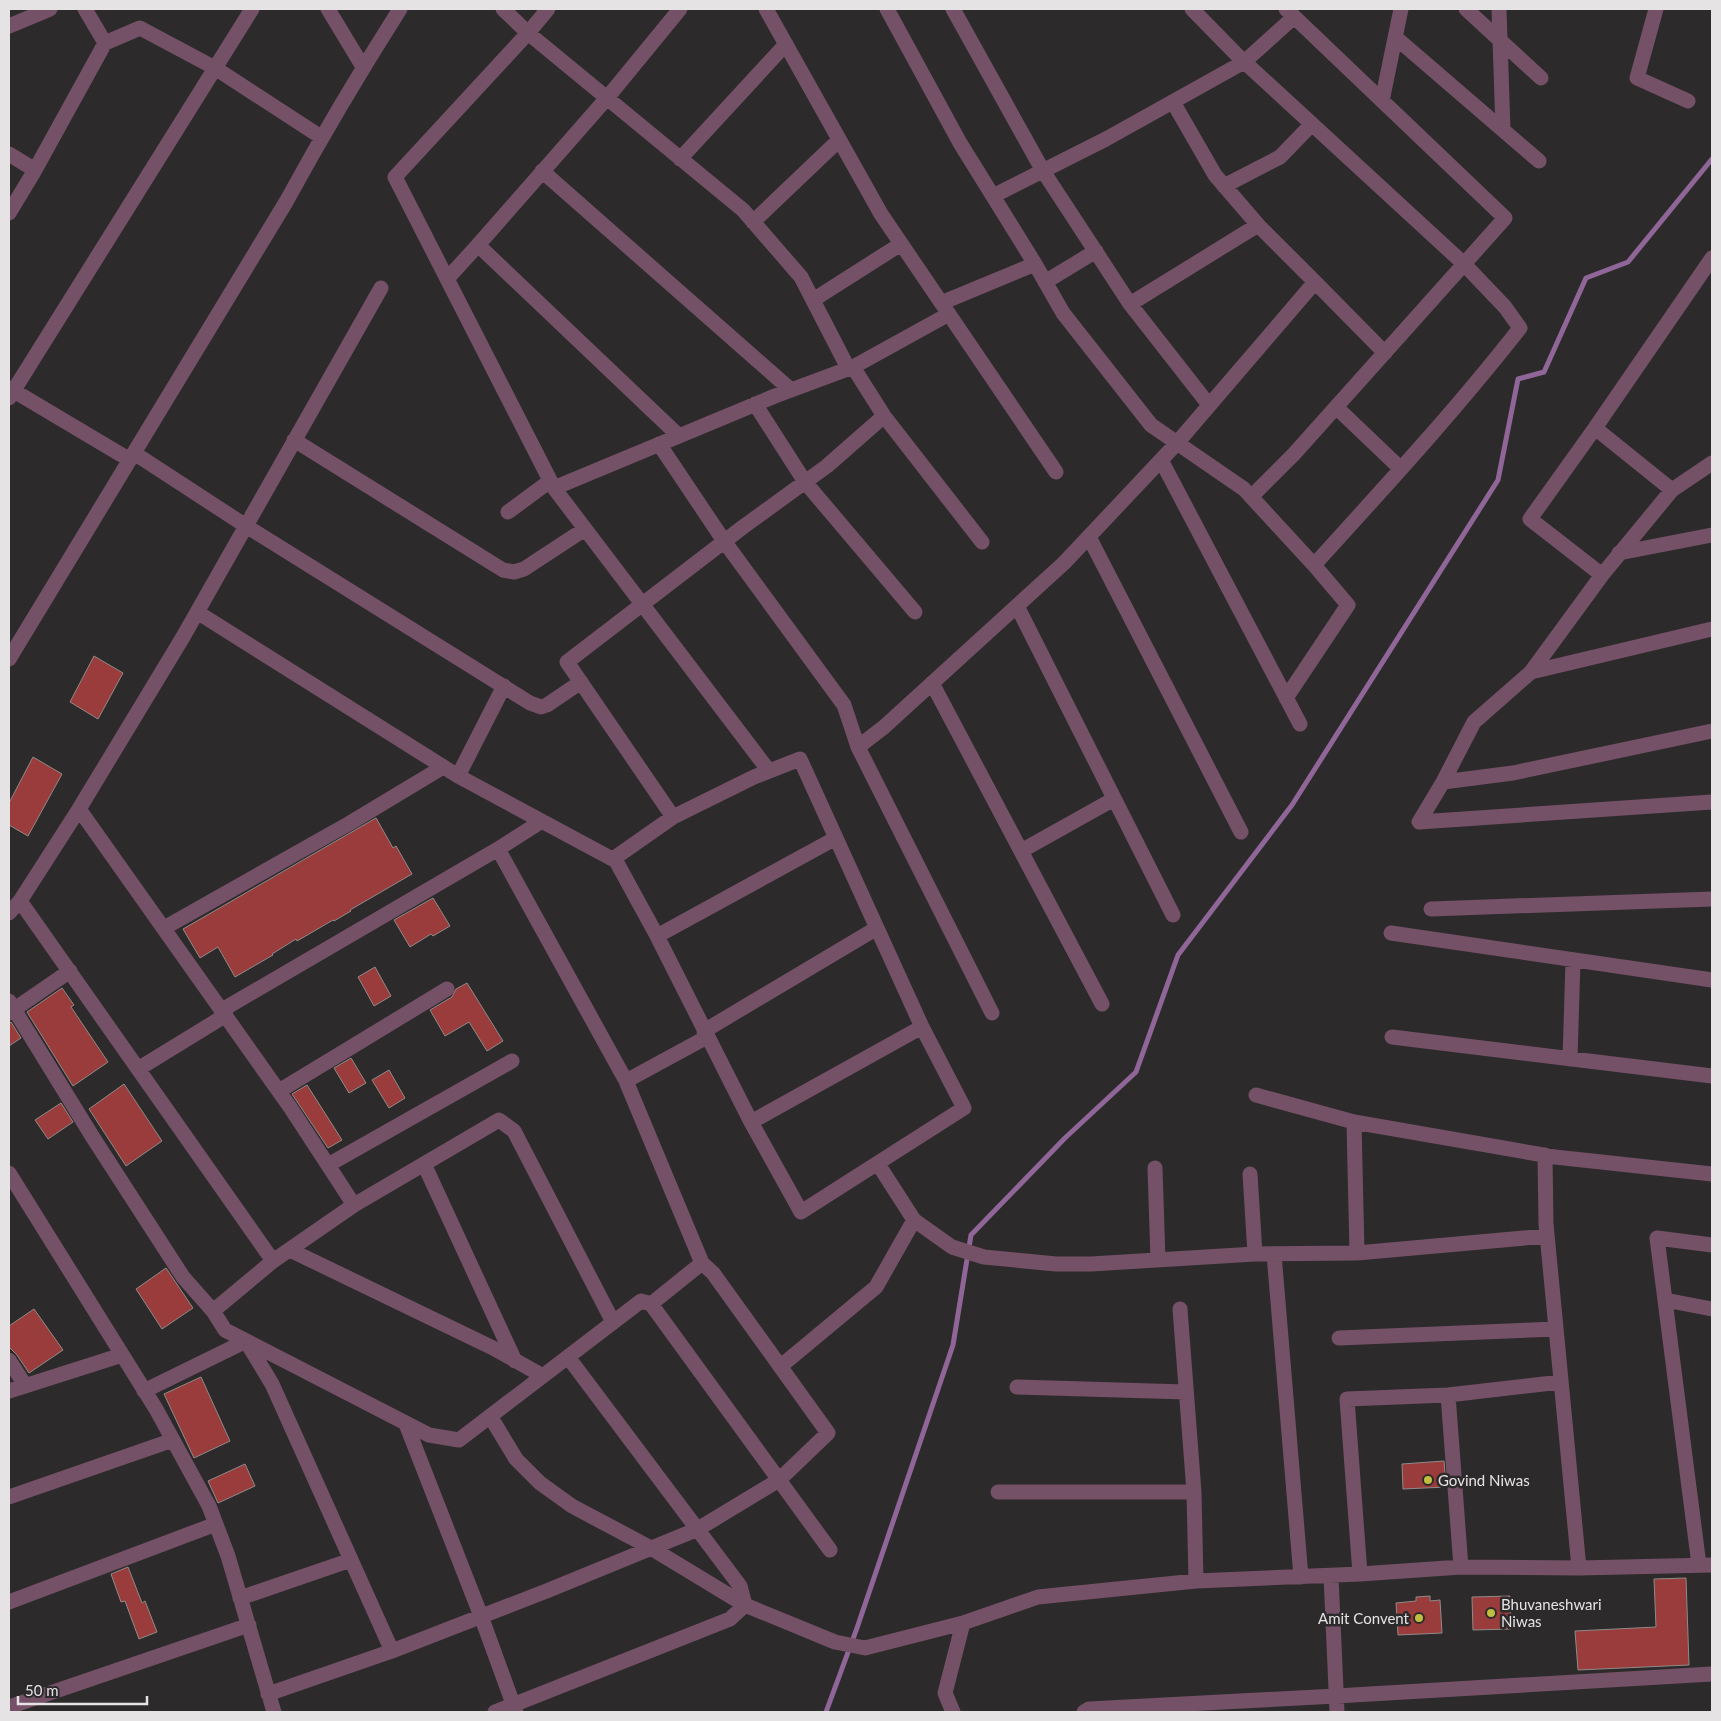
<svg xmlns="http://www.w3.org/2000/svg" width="1721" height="1721" viewBox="0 0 1721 1721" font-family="Lato,sans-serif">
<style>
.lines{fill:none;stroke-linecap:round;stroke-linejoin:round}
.stream{stroke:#8f6697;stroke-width:5}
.building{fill:#9a3c3b;stroke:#8f8b8a}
.minor{stroke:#745167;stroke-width:15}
.poi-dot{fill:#c0be40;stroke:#2d2a2b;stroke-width:2}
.labels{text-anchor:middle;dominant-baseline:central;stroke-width:5;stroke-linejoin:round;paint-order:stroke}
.poi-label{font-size:15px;fill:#e5e3e4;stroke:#2d2a2b;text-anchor:start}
</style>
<rect width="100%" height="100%" fill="#2d2a2b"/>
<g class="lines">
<!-- stream -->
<path class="stream" d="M826 1712 857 1628 953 1345 971 1235 1065 1138 1136 1072 1178 955 1292 805 1498 480 1518 379 1544 372 1586 278 1628 262 1712 159"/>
</g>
<!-- building -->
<path class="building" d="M94 656 123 673 98 719 70 702Z
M33 757 62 774 28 836 9 825V803Z
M376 818 393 848 396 846 412 874 350 910 351 911 334 921 333 920 297 941 296 939 272 954 273 955 235 977 218 947 200 958 183 929Z
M433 898 450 926 433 936 431 934 410 947 394 920Z
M375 967 391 996 374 1006 358 977Z
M467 983 503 1041 487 1051 469 1022 445 1036 430 1010 452 997 456 989Z
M62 988 74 1005 71 1007 108 1062 73 1086 27 1012Z
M11 1022 21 1038 9 1046V1024Z
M351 1058 366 1083 349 1093 334 1068Z
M389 1070 405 1098 389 1108 372 1080Z
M124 1084 162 1141 126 1166 89 1109Z
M307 1085 342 1140 328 1148 292 1094Z
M61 1103 73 1122 48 1139 35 1120Z
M166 1268 193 1308 162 1329 136 1289Z
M34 1309 63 1350 29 1373 17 1355 9 1347V1326Z
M201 1377 230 1441 194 1458 164 1394Z
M1444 1461 1446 1487 1403 1489 1402 1464Z
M245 1464 255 1486 218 1503 208 1481Z
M128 1567 142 1603 145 1601 157 1632 139 1639 125 1601 121 1602 111 1574Z
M1686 1578 1689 1665 1578 1670 1575 1631 1656 1627 1654 1579Z
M1430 1596V1601L1440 1600 1442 1633 1398 1635 1396 1603 1416 1601V1597Z
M1510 1596 1511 1629 1473 1630 1472 1597Z"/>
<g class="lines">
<!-- minor -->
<path class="minor" d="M85 9 105 43 140 28 215 68 321 137
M328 9 363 67
M503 9 528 33 743 210 801 277 848 368
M548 9 528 33 395 177 554 488 775 396 853 367 949 314
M766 9 881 214 1056 472
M887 9 960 143 1035 264 1063 313 1151 425 1244 489 1314 565 1348 605 1286 698
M953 9 1043 171 1130 304 1258 225 1315 282
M1192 9 1239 57 1464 264 1294 454 1251 497
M1286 9 1505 218 1464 264 1505 307 1520 328C1455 411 1384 488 1314 565
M1466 9 1541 78
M1499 9 1503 130
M1656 9 1637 78 1688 101
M9 26 50 9
M1395 37 1539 161
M1382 101 1401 9
M1173 102 1215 175 1258 225
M9 154 35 170 105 43
M680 159 786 44
M542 171 791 390
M1224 186 1280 157 1311 125
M993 196 1106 139 1244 62 1294 17
M9 213 35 170
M753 222 839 140
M1712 258 1595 428 1672 490 1712 463
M447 279 478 245
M1045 282 1096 251
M813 300 901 244
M941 303 1035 264
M1130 304 1209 405
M853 367 884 416 982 542
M9 388 130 460
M9 398 252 9
M755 404 805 482 915 612
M1336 407 1401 469
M1595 428 1530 519 1602 575
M679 436 478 245 607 98 680 9
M294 440 503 570 514 572 524 569 585 529
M659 444 724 541 844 705 858 747 992 1013
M134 453 246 526 530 703 541 707 547 705 581 682
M1161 460 1300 724
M554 488 769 771
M508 512 550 481
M1089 537 1241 832
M1619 553 1712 535
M1017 606 1173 915
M197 612 458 776 616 861 657 936 751 1122 922 1027
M1712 629 1531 672 1474 722 1443 782 1419 822 1712 802
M9 659 286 202C322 136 360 72 400 9
M1531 672 1602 575 1672 490
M932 683 1102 1004
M858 747 884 727 1064 563 1177 443 1315 282 1385 353
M458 776 504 686
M1443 782 1513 773 1712 731
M79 809 20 901 273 1261 354 1205 499 1120 514 1131 613 1322
M498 849 626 1081 707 1037
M1021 851 1114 799
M613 859 673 817
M1431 909 1712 899
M9 913 20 901
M164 928 350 823 443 767
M1391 933 1712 980
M657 936 836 838
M9 1001 92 1136 183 1277 213 1311
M222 1010 498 849 542 821
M9 1013 70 971
M704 1031 877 928
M1392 1037 1712 1076
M1570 1059 1573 961
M138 1069 226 1015
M279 1091 447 989
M1256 1095 1354 1122 1555 1157 1712 1174
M751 1122 801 1212 964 1108 922 1027 800 759 754 777 673 817 567 662 743 527 827 466 884 416
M1354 1122 1357 1253
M1545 1155 1546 1224 1579 1568
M424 1164 515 1361
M878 1164 914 1220 952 1247 984 1257 1056 1264H1091L1255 1254 1357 1253 1547 1236
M328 1165 512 1061
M1155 1168 1158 1260
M9 1173 156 1409 209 1506 228 1556 274 1712
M1250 1174 1255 1254
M354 1205 290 1107 79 809 183 637 381 288
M290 1250 493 1348 543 1376
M1274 1254 1301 1577
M273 1261 213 1311 225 1330 429 1435 459 1440 641 1301 651 1304 830 1550
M1665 1300 1712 1309
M651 1304 702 1263
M1180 1309 1194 1492 1196 1581
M1339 1338 1556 1329
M9 1360 25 1385
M781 1366 876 1287 914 1220
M1017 1387 1186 1392
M9 1391 122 1355
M144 1391 246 1341 272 1384 392 1651 549 1590 698 1529 779 1480 828 1433 713 1273 702 1263 626 1081
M1448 1395 1461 1567
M490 1416 516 1459 540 1483 572 1506 651 1548 745 1605 835 1642 865 1648 963 1623
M406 1424 481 1616 516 1712
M998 1492H1194
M9 1497 173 1440
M1699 1565 1657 1238 1712 1245
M1360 1574 1347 1399 1448 1395 1561 1382
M1331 1576 1337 1712
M240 1598 351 1560
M9 1602 216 1524
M268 1694 392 1651
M9 1707 249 1625
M495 1712 730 1619 745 1605 740 1586 568 1357
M953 1712 945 1693 963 1623 1038 1597 1196 1581 1360 1574 1461 1567 1579 1568 1712 1565
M1084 1712 1089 1709 1336 1696 1712 1674"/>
</g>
<!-- markers -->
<g class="poi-dot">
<circle cx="1428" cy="1480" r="5"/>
<circle cx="1491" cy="1613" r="5"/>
<circle cx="1419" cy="1618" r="5"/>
</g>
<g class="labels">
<!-- poi labels -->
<g class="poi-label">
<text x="1438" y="1480">Govind Niwas</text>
<text x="1501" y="1604">Bhuvaneshwari<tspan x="1501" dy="17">Niwas</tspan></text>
<text x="1409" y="1618" text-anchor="end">Amit Convent</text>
</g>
</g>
<!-- border -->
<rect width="1721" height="1721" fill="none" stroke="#e5e3e4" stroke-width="20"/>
<!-- scale -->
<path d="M18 1696v8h129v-8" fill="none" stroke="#e5e3e4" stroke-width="2.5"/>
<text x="25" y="1696" font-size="15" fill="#e5e3e4" stroke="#2d2a2b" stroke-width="4" paint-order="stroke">50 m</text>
</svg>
